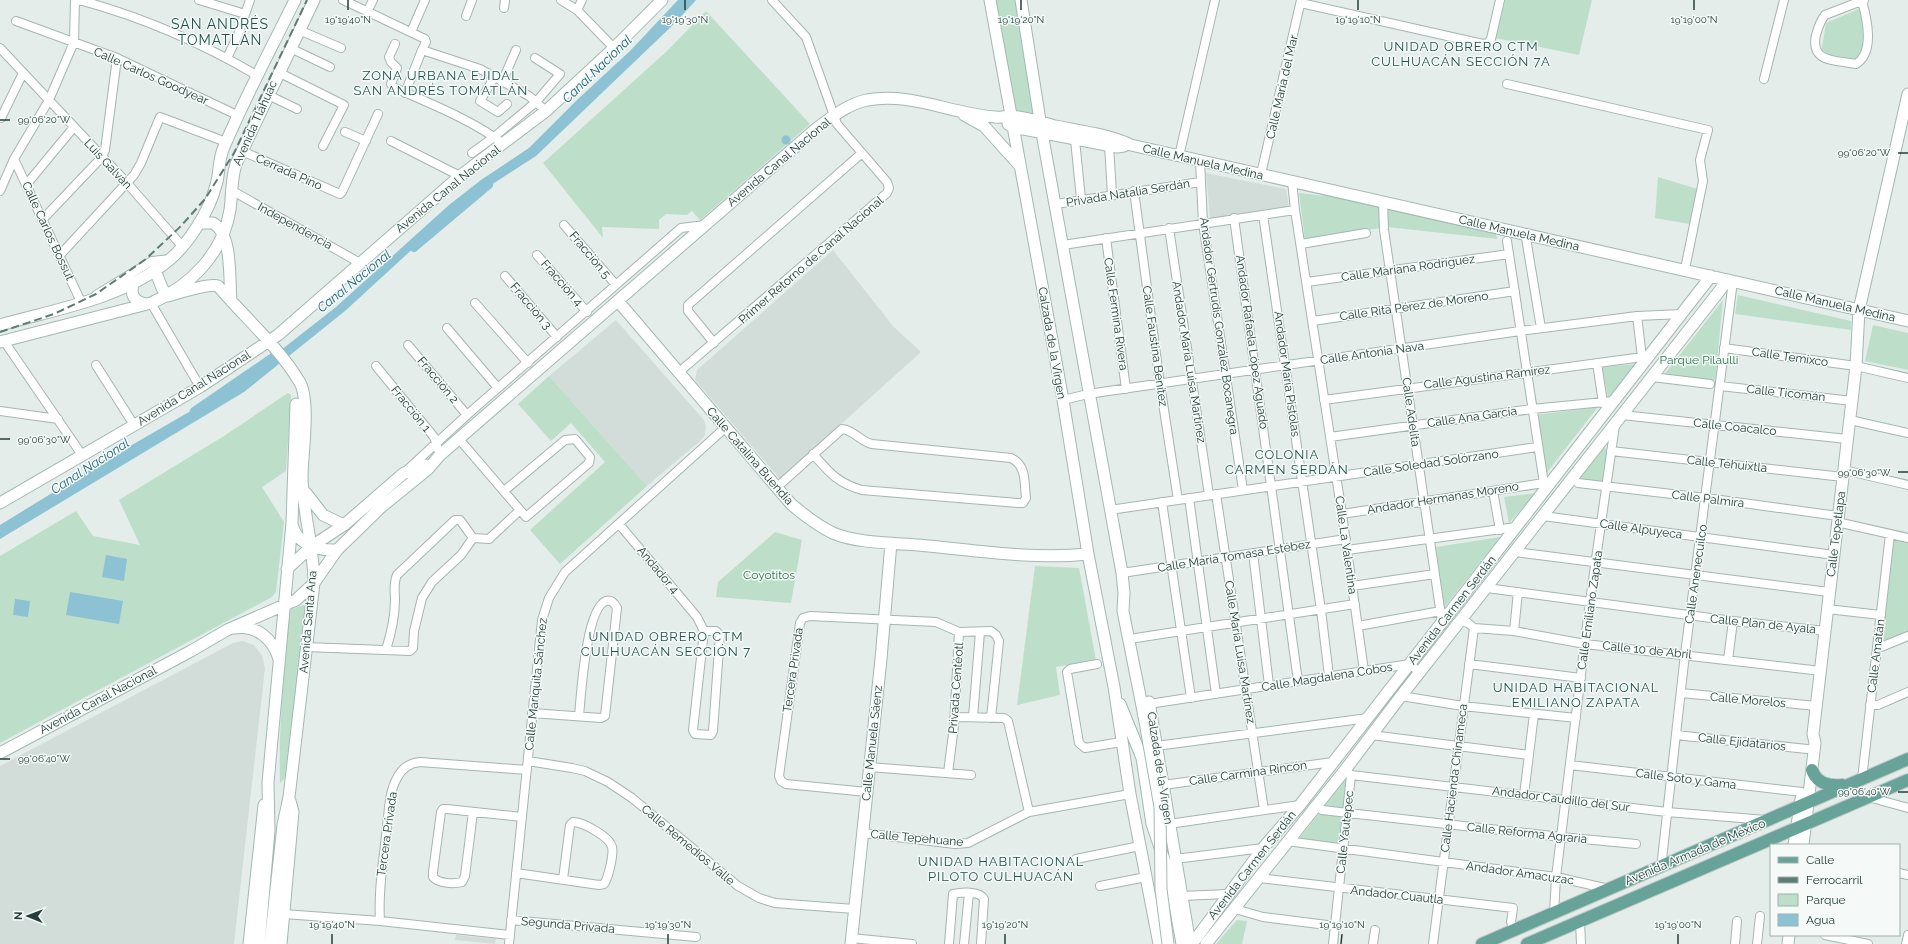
<svg xmlns="http://www.w3.org/2000/svg" width="1908" height="944" viewBox="0 0 1908 944" font-family="Raleway,sans-serif">
<style>
.built{fill:#d2ddd9}
.green{fill:#bddfc9}
.water{fill:#8cc2d3}
.lines{fill:none;stroke-linecap:round;stroke-linejoin:round}
.canal{stroke:#8cc2d3;stroke-width:8}
.street-casing{stroke:#a6b5b2;stroke-width:10}
.secondary-casing{stroke:#a2b9b3;stroke-width:13}
.primary-casing{stroke:#c1c9c8;stroke-width:14}
.street{stroke:#fff;stroke-width:8}
.secondary{stroke:#fff;stroke-width:11}
.primary{stroke:#68a399;stroke-width:12}
.rail{stroke:#5e7b75;stroke-width:2;stroke-dasharray:8 4;stroke-linecap:butt}
.secondary-bridge-casing{stroke:#a2b9b3;stroke-width:13;stroke-linecap:butt}
.secondary-bridge{stroke:#fff;stroke-width:11}
.ticks{fill:none;stroke:#233f3a;stroke-width:1.5}
.labels{text-anchor:middle;dominant-baseline:central;stroke-width:3;stroke-linejoin:round;paint-order:stroke}
.street-label{font-size:12px;fill:#233f3a;stroke:#f5faf8}
.park-label{font-size:12px;fill:#2c774f;stroke:#f5faf8}
.neighbourhood-label{font-size:13px;letter-spacing:1px;fill:#1e524a;stroke:#f5faf8}
.water-label{font-size:13px;font-style:italic;fill:#1c647c;stroke:#f5faf8}
.quarter-label{font-size:14px;letter-spacing:1px;fill:#1e524a;stroke:#f5faf8}
.ticks-label{font-size:10px;text-anchor:middle;fill:#233f3a;stroke:#f5faf8;stroke-width:3;stroke-linejoin:round;paint-order:stroke}
</style>
<rect width="100%" height="100%" fill="#e4edea"/>
<!-- built -->
<path class="built" d="M1206 173 1286 189 1289 207 1210 218Z
M833 250 893 326 921 352 780 479 695 380 697 370Z
M616 320 704 420 706 426 705 435 700 441 647 486 549 376Z
M243 641 254 645 262 655 265 668 234 944H0V766L233 643Z
M456 935 496 939 495 944 455 940Z"/>
<!-- green -->
<path class="green" d="M996 0H1016L1037 117 1015 114Z
M1505 0H1592L1579 55 1495 38Z
M1859 9C1865 30 1866 39 1860 60L1821 53 1826 23Z
M706 11 810 124 700 220 692 211 687 215 666 214 659 220V229L602 227 603 238 543 163 667 51Z
M1658 177 1701 190 1690 224 1655 218Z
M1299 193 1369 201 1495 230 1497 239 1387 227 1305 240Z
M1738 295 1851 321V330L1735 314Z
M1723 300 1715 383 1663 376Z
M1873 325 1908 333V370L1865 361Z
M1637 364 1608 398 1602 367Z
M549 376 647 486 560 564 530 530 605 462 571 423 551 441 518 404Z
M288 393 291 395V399L286 471 262 487 284 522 276 592 272 597 0 743V556L76 511 93 536 140 545 119 500 224 436Z
M1598 407 1545 475 1535 415Z
M1603 448 1609 449 1606 483 1578 480Z
M1536 493 1509 523 1504 497Z
M775 532 802 540 791 603 716 597 718 582Z
M1500 537 1444 608 1436 547Z
M1893 538 1908 541V633L1881 642Z
M1035 566 1079 568 1096 660 1056 667 1060 695 1017 705Z
M309 603 292 740 284 779 280 783C278 726 285 668 290 610Z
M1347 777 1342 847 1298 840Z
M1237 920 1247 921 1242 944H1216Z"/>
<!-- water -->
<path class="water" d="M678 0H696L675 23 536 156 477 194 453 212 345 311 244 392 0 539V525L106 460 239 383 336 307 449 205 481 180 529 148 577 100 630 51Z
M781.5 140a4.5 4.5 0 1 1 9 0a4.5 4.5 0 1 1-9 0Z
M106 555 127 559 124 581 102 577Z
M70 592 123 601 119 624 66 615Z
M15 599 30 601 28 617 13 615Z"/>
<g class="lines">
<!-- canal -->
<path class="canal" d="M414 248 489 185
M194 411 277 354"/>
<!-- street casing -->
<g class="street-casing">
<path id="street" d="M79 0C142 17 202 43 258 76
M199 0 245 14
M343 0 425 39 426 42 422 50 480 69 529 96 546 111
M561 0 577 10 614 48
M1862 1C1867 19 1875 52 1856 64 1835 60 1810 63 1816 35 1818 28 1820 21 1825 15L1864 0
M1301 3 1483 44 1488 43 1491 39 1500 0
M504 8 505 0
M577 10 582 0
M367 12 373 0
M466 16 472 0
M16 21 117 58 239 116
M299 30 341 48
M411 32 425 0
M395 44 389 57 391 62 397 68 391 84 393 87C426 102 477 122 503 144
M0 48 127 183 182 246
M290 48 330 67
M227 58 238 35 250 0
M278 72 344 105 323 146
M494 78 480 101 498 112 507 104
M1764 79 1784 0
M502 82 516 50
M1507 84 1708 130 1700 160 1703 181 1685 269
M405 93 422 50
M268 95 297 109
M1 118 23 73
M345 132 366 141
M1075 140 1081 199
M391 141 460 176
M1109 145 1112 195
M242 151 340 194 342 192 378 114
M472 153 494 137 536 102 560 74 535 58
M1179 156 1215 0
M14 159 82 304 85 302
M1200 161 1203 223 1243 490
M1261 174 1301 0
M1292 181 1295 210 1342 514 1364 671
M26 185 74 127
M231 190 360 263
M0 191 14 159 49 100 74 42 75 0
M1134 191 1160 384 1178 500
M1383 202 1384 230 1442 622
M1056 204 1200 182
M1263 215 1321 610 1329 676
M1234 218 1298 681
M43 219 102 157 105 150 117 58
M564 225 616 285
M1169 228 1209 495
M1106 238 1126 389
M1526 238 1541 328
M1507 241 1545 490
M1301 244 1366 233
M1063 245 1295 210
M60 255 134 175 141 163 160 117 226 142
M537 255 587 312
M505 276 557 337
M1307 282 1509 254
M96 295 152 261 171 259
M151 303 200 387
M475 303 528 363
M1637 316 1642 357
M1313 321 1515 291
M447 328 498 388
M4 341 82 455
M714 343 688 311V305L862 153
M408 345 467 415
M1724 348 1856 366 1908 378
M1597 363 1603 403
M96 365 134 425
M376 366 434 437 440 455
M678 373 887 193 889 188 887 182 837 124 806 37 772 0
M1652 377 1710 384
M1720 386 1852 401
M1063 400 1088 394 1520 331 1637 316 1682 314
M1324 400 1650 356
M0 411 58 419
M1622 415 1847 439
M1850 420 1908 433
M1330 437 1532 409 1614 401
M459 439 526 517 589 463 590 457 575 439 565 440 504 491
M1611 451 1843 477
M1844 470 1908 485
M405 472 467 415 681 228 705 225
M1578 483 1706 498 1838 516
M776 488 842 429C854 430 861 442 872 444L1011 458C1027 466 1024 482 1026 498L1023 503H1018L862 490C837 483 829 472 813 454
M1493 491 1500 530
M1216 494 1264 810
M1189 498 1216 694
M1162 502 1191 698
M1110 510 1537 447
M1342 514 1544 483
M1543 516 1834 555
M1837 522 1908 538
M619 524 697 617 704 631 693 730 695 734 711 735 713 731 720 635 716 631H704
M473 538 489 539 520 510
M1347 550 1516 527
M1515 552 1829 592
M1253 553 1269 685
M1122 573 1346 539
M1352 586 1435 574
M1487 588 1733 621 1825 631
M1827 609 1881 615
M1358 626 1441 611
M1474 628 1514 631 1585 644 1821 671
M1514 631 1518 592
M959 632 991 631 996 635 999 641 991 718
M1136 638 1355 604
M306 647 410 651 413 648 414 631 422 598 432 582 461 555 473 538 460 520H455L397 575C393 584 395 590 395 600 395 617 391 634 386 650
M1877 647H1881L1908 636
M1728 660 1733 621
M1097 664 1070 669 1067 672 1079 743 1085 748 1121 742
M1469 664 1581 678
M1681 693 1816 706
M1401 696 1463 706 1576 718
M1149 704 1410 664 1420 673
M1870 705H1878L1908 692
M532 713 601 718 605 716 617 608C615 604 612 599 606 601 586 608 581 695 579 716
M955 717 1004 718 1008 721 1029 812
M973 717 980 632
M1371 735 1529 755
M1676 735 1807 749
M1156 746 1368 718
M528 761 572 768 585 771 608 782 632 798 738 886 759 898 775 903 854 909
M1570 765 1802 792
M869 767 971 775
M948 773 954 726 959 632
M1351 775 1667 812 1766 820
M1862 779 1890 534
M1163 785 1333 762
M867 792 786 784 781 781 779 776 800 623 803 618 810 616 936 622 959 632
M1524 795 1534 714
M1868 797 1908 808
M1322 810 1561 837 1636 844
M473 812 465 876 462 882C454 884 439 884 433 877V872L441 812 443 809H447L522 817
M1169 824 1300 805
M863 833 955 844 968 843 1029 812 1130 794
M1287 841 1556 877 1609 889
M1076 859 1140 846
M1175 859 1263 848
M1661 868 1685 654 1733 281
M516 873 599 885 604 884C608 879 614 854 612 847 610 837 583 822 573 822L570 825 563 879
M1899 873 1908 875
M1259 878 1513 908 1511 922 1514 931
M1100 886 1146 877
M1182 896 1227 894
M1235 909 1263 917 1335 926
M284 914 380 921 510 935
M1554 914 1556 877 1590 601 1615 425
M511 920 696 937
M380 921C378 889 384 858 387 826 389 811 389 792 397 778 402 768 409 763 420 762L527 770
M1580 921 1581 944
M1825 935 1868 944
M851 938 912 944
M509 944 542 620 549 598 565 572 725 428
M949 944 953 894C962 892 980 891 984 899L981 944
M964 944 969 893
M1333 944 1351 775 1347 772
M1373 944 1375 930
M1433 944 1474 628 1468 623 1460 621
M1735 944 1737 921
M1757 944 1760 916
M1906 944 1908 935"/>
</g>
<!-- secondary casing -->
<g class="secondary-casing">
<path id="secondary" d="M990 0 1063 400 1088 554 1114 687 1130 794 1159 944
M1021 0 1042 133 1122 573 1124 593 1123 611 1144 716
M964 115 984 126 1020 166
M1008 124 1013 127 1117 147 1124 146
M199 223H213C233 234 229 281 231 301
M155 270 162 288 167 296
M134 282C129 293 134 303 147 304
M167 296C179 293 210 283 218 286 245 318 278 346 299 381 311 399 302 455 302 477 303 513 314 548 314 583L289 797 283 825 270 944
M618 301 791 504C804 515 818 526 833 533 855 543 894 543 918 545 974 550 1032 560 1088 554
M0 325C57 309 121 299 168 261 188 245 210 210 216 185 220 173 218 159 224 147 245 97 271 49 295 0
M0 342 151 303C191 286 223 253 230 210 232 194 231 180 236 164L314 0
M306 493 323 515 344 525
M0 503 200 387 278 335 460 176 546 111 614 48 662 0
M292 524C296 544 318 551 337 550
M287 569 312 546 344 525 404 473 414 471 425 465
M235 628C257 625 273 639 279 659
M1149 702 1190 944
M1120 704 1142 758 1152 824 1170 877 1182 944
M0 753 191 651 227 630 296 600 314 583 337 550 380 508 428 469 440 455 817 128C832 117 848 104 867 100 912 92 951 114 995 117 1000 118 1005 116 1010 116 1025 117 1041 122 1055 126 1080 131 1107 134 1131 145L1908 321
M1794 845 1801 799
M1803 845 1815 743 1813 734 1856 366 1859 310 1908 94
M249 944 264 805
M259 944 269 831 268 783 292 523 296 404
M281 944 293 812 290 801
M851 944 881 659 891 543
M1192 944 1263 848 1300 805 1711 276
M1206 944 1345 770 1401 696 1728 280
M1788 944 1789 935"/>
</g>
<!-- primary casing -->
<g class="primary-casing">
<path id="primary" d="M1812 770C1817 784 1829 786 1842 785
M1482 944 1908 759
M1527 944 1908 780"/>
</g>
<!-- street -->
<use href="#street" class="street"/>
<!-- secondary -->
<use href="#secondary" class="secondary"/>
<!-- primary -->
<use href="#primary" class="primary"/>
<!-- rail -->
<path class="rail" d="M0 332 54 314 96 294 146 259 181 226 205 199 234 153 307 0"/>
<!-- secondary-bridge casing -->
<g class="secondary-bridge-casing">
<path id="secondary-bridge" d="M1144 716 1160 807 1161 889 1168 944"/>
</g>
<!-- secondary-bridge -->
<use href="#secondary-bridge" class="secondary-bridge"/>
</g>
<!-- ticks -->
<path class="ticks" d="M348 10V0M685 10V0M1021 10V0M1358 10V0M1694 10V0M0 120H10M1898 153H1908M0 439H10M1898 472H1908M0 759H10M1898 792H1908M332 944V934M668 944V934M1005 944V934M1341 944 1342 934M1678 944V934"/>
<g class="labels">
<!-- street labels -->
<g class="street-label">
<text transform="translate(151 76) rotate(24)">Calle Carlos Goodyear</text>
<text transform="translate(1282 87) rotate(-77)">Calle María del Mar</text>
<text transform="translate(255 123) rotate(-66)">Avenida Tláhuac</text>
<text transform="translate(779 162) rotate(-40)">Avenida Canal Nacional</text>
<text transform="translate(1203 162) rotate(13)">Calle Manuela Medina</text>
<text transform="translate(108 164) rotate(47)">Luis Galván</text>
<text transform="translate(289 172) rotate(24)">Cerrada Pino</text>
<text transform="translate(448 189) rotate(-39)">Avenida Canal Nacional</text>
<text transform="translate(1128 193) rotate(-9)">Privada Natalia Serdán</text>
<text transform="translate(295 226) rotate(29)">Independencia</text>
<text transform="translate(48 231) rotate(65)">Calle Carlos Bossut</text>
<text transform="translate(1519 233) rotate(13)">Calle Manuela Medina</text>
<text transform="translate(590 255) rotate(50)">Fracción 5</text>
<text transform="translate(811 260) rotate(-41)">Primer Retorno de Canal Nacional</text>
<text transform="translate(1408 268) rotate(-8)">Calle Mariana Rodríguez</text>
<text transform="translate(562 283) rotate(49)">Fracción 4</text>
<text transform="translate(1835 304) rotate(13)">Calle Manuela Medina</text>
<text transform="translate(531 306) rotate(50)">Fracción 3</text>
<text transform="translate(1414 306) rotate(-8)">Calle Rita Pérez de Moreno</text>
<text transform="translate(1116 314) rotate(82)">Calle Fermina Rivera</text>
<text transform="translate(1219 326) rotate(82)">Andador Gertrudis González Bocanegra</text>
<text transform="translate(1252 342) rotate(82)">Andador Rafaela López Aguado</text>
<text transform="translate(1052 343) rotate(80)">Calzada de la Virgen</text>
<text transform="translate(1155 346) rotate(82)">Calle Faustina Benítez</text>
<text transform="translate(1372 353) rotate(-8)">Calle Antonia Nava</text>
<text transform="translate(1790 357) rotate(8)">Calle Temixco</text>
<text transform="translate(1189 362) rotate(81)">Andador María Luisa Martínez</text>
<text transform="translate(1287 374) rotate(82)">Andador María Pistolas</text>
<text transform="translate(1487 377) rotate(-7)">Calle Agustina Ramírez</text>
<text transform="translate(438 380) rotate(50)">Fracción 2</text>
<text transform="translate(194 388) rotate(-32)">Avenida Canal Nacional</text>
<text transform="translate(1786 393) rotate(6)">Calle Ticomán</text>
<text transform="translate(411 409) rotate(51)">Fracción 1</text>
<text transform="translate(1411 412) rotate(82)">Calle Adelita</text>
<text transform="translate(1472 417) rotate(-8)">Calle Ana García</text>
<text transform="translate(1735 427) rotate(6)">Calle Coacalco</text>
<text transform="translate(750 456) rotate(49)">Calle Catalina Buendía</text>
<text transform="translate(1431 463) rotate(-8)">Calle Soledad Solórzano</text>
<text transform="translate(1727 464) rotate(6)">Calle Tehuixtla</text>
<text transform="translate(1443 498) rotate(-9)">Andador Hermanas Moreno</text>
<text transform="translate(1708 499) rotate(7)">Calle Palmira</text>
<text transform="translate(1641 529) rotate(8)">Calle Alpuyeca</text>
<text transform="translate(1836 534) rotate(-83)">Calle Tepetlapa</text>
<text transform="translate(1346 545) rotate(82)">Calle La Valentina</text>
<text transform="translate(1234 556) rotate(-9)">Calle María Tomasa Estébez</text>
<text transform="translate(658 570) rotate(50)">Andador 4</text>
<text transform="translate(1696 574) rotate(-82)">Calle Anenecuilco</text>
<text transform="translate(1452 610) rotate(-52)">Avenida Carmen Serdán</text>
<text transform="translate(1590 610) rotate(-82)">Calle Emiliano Zapata</text>
<text transform="translate(308 622) rotate(-85)">Avenida Santa Ana</text>
<text transform="translate(1763 624) rotate(6)">Calle Plan de Ayala</text>
<text transform="translate(1647 650) rotate(6)">Calle 10 de Abril</text>
<text transform="translate(1240 652) rotate(81)">Calle María Luisa Martínez</text>
<text transform="translate(1876 656) rotate(-83)">Calle Amatán</text>
<text transform="translate(793 670) rotate(-82)">Tercera Privada</text>
<text transform="translate(1327 677) rotate(-9)">Calle Magdalena Cobos</text>
<text transform="translate(536 684) rotate(-84)">Calle Mariquita Sánchez</text>
<text transform="translate(956 688) rotate(-86)">Privada Centéotl</text>
<text transform="translate(98 700) rotate(-28)">Avenida Canal Nacional</text>
<text transform="translate(1748 700) rotate(5)">Calle Morelos</text>
<text transform="translate(1742 742) rotate(6)">Calle Ejidatarios</text>
<text transform="translate(872 743) rotate(-84)">Calle Manuela Sáenz</text>
<text transform="translate(1160 768) rotate(81)">Calzada de la Virgen</text>
<text transform="translate(1248 773) rotate(-8)">Calle Carmina Rincón</text>
<text transform="translate(1454 778) rotate(-83)">Calle Hacienda Chinameca</text>
<text transform="translate(1686 779) rotate(7)">Calle Soto y Gama</text>
<text transform="translate(1561 799) rotate(7)">Andador Caudillo del Sur</text>
<text transform="translate(1345 832) rotate(-84)">Calle Yautepec</text>
<text transform="translate(1527 833) rotate(6)">Calle Reforma Agraria</text>
<text transform="translate(387 834) rotate(-82)">Tercera Privada</text>
<text transform="translate(917 838) rotate(5)">Calle Tepehuane</text>
<text transform="translate(688 845) rotate(40)">Calle Remedios Valle</text>
<text transform="translate(1695 852) rotate(-23)">Avenida Armada de México</text>
<text transform="translate(1252 865) rotate(-52)">Avenida Carmen Serdán</text>
<text transform="translate(1520 873) rotate(8)">Andador Amacuzac</text>
<text transform="translate(1397 895) rotate(6)">Andador Cuautla</text>
<text transform="translate(568 925) rotate(5)">Segunda Privada</text>
</g>
<!-- park labels -->
<g class="park-label">
<text x="1699" y="360">Parque Pilaulli</text>
<text x="769" y="575">Coyotitos</text>
</g>
<!-- neighbourhood labels -->
<g class="neighbourhood-label">
<text x="1461" y="46">UNIDAD OBRERO CTM<tspan x="1461" dy="15">CULHUACÁN SECCIÓN 7A</tspan></text>
<text x="441" y="75">ZONA URBANA EJIDAL<tspan x="441" dy="15">SAN ANDRÉS TOMATLÁN</tspan></text>
<text x="1287" y="454">COLONIA<tspan x="1287" dy="15">CARMEN SERDÁN</tspan></text>
<text x="666" y="636">UNIDAD OBRERO CTM<tspan x="666" dy="15">CULHUACÁN SECCIÓN 7</tspan></text>
<text x="1576" y="687">UNIDAD HABITACIONAL<tspan x="1576" dy="15">EMILIANO ZAPATA</tspan></text>
<text x="1001" y="861">UNIDAD HABITACIONAL<tspan x="1001" dy="15">PILOTO CULHUACÁN</tspan></text>
</g>
<!-- water labels -->
<g class="water-label">
<text transform="translate(597 69) rotate(-44)">Canal Nacional</text>
<text transform="translate(354 281) rotate(-39)">Canal Nacional</text>
<text transform="translate(90 466) rotate(-33)">Canal Nacional</text>
</g>
<!-- quarter labels -->
<g class="quarter-label">
<text x="220" y="24">SAN ANDRÉS<tspan x="220" dy="16">TOMATLÁN</tspan></text>
</g>
</g>
<g class="ticks-label">
<text x="348" y="23">19°19'40"N</text>
<text x="685" y="23">19°19'30"N</text>
<text x="1021" y="23">19°19'20"N</text>
<text x="1358" y="23">19°19'10"N</text>
<text x="1694" y="23">19°19'00"N</text>
<text x="44" y="123">99°06'20"W</text>
<text x="1864" y="156">99°06'20"W</text>
<text x="44" y="443">99°06'30"W</text>
<text x="1864" y="476">99°06'30"W</text>
<text x="44" y="762">99°06'40"W</text>
<text x="1864" y="795">99°06'40"W</text>
<text x="332" y="928">19°19'40"N</text>
<text x="668" y="928">19°19'30"N</text>
<text x="1005" y="928">19°19'20"N</text>
<text x="1342" y="928">19°19'10"N</text>
<text x="1678" y="928">19°19'00"N</text>
</g>
<!-- legend -->
<rect x="1770" y="844" width="130" height="92" fill="#f5faf8" stroke="#a1afac"/>
<rect x="1778" y="857" width="20" height="6" fill="#68a399" stroke="#a1afac"/>
<text x="1806" y="864" font-size="12" fill="#233f3a">Calle</text>
<rect x="1778" y="877" width="20" height="6" fill="#5e7b75" stroke="#a1afac"/>
<text x="1806" y="884" font-size="12" fill="#233f3a">Ferrocarril</text>
<rect x="1778" y="894" width="20" height="12" fill="#bddfc9" stroke="#a1afac"/>
<text x="1806" y="904" font-size="12" fill="#233f3a">Parque</text>
<rect x="1778" y="914" width="20" height="12" fill="#8cc2d3" stroke="#a1afac"/>
<text x="1806" y="924" font-size="12" fill="#233f3a">Agua</text>
<!-- north arrow -->
<g transform="translate(28 916) rotate(271)" stroke="#f5faf8" stroke-width="3" paint-order="stroke">
<path d="M0-3L7 15L0 10L-7 15Z" fill="#233f3a"/>
<text y="-6" font-size="11" font-weight="bold" text-anchor="middle" fill="#233f3a">N</text>
</g>
</svg>
